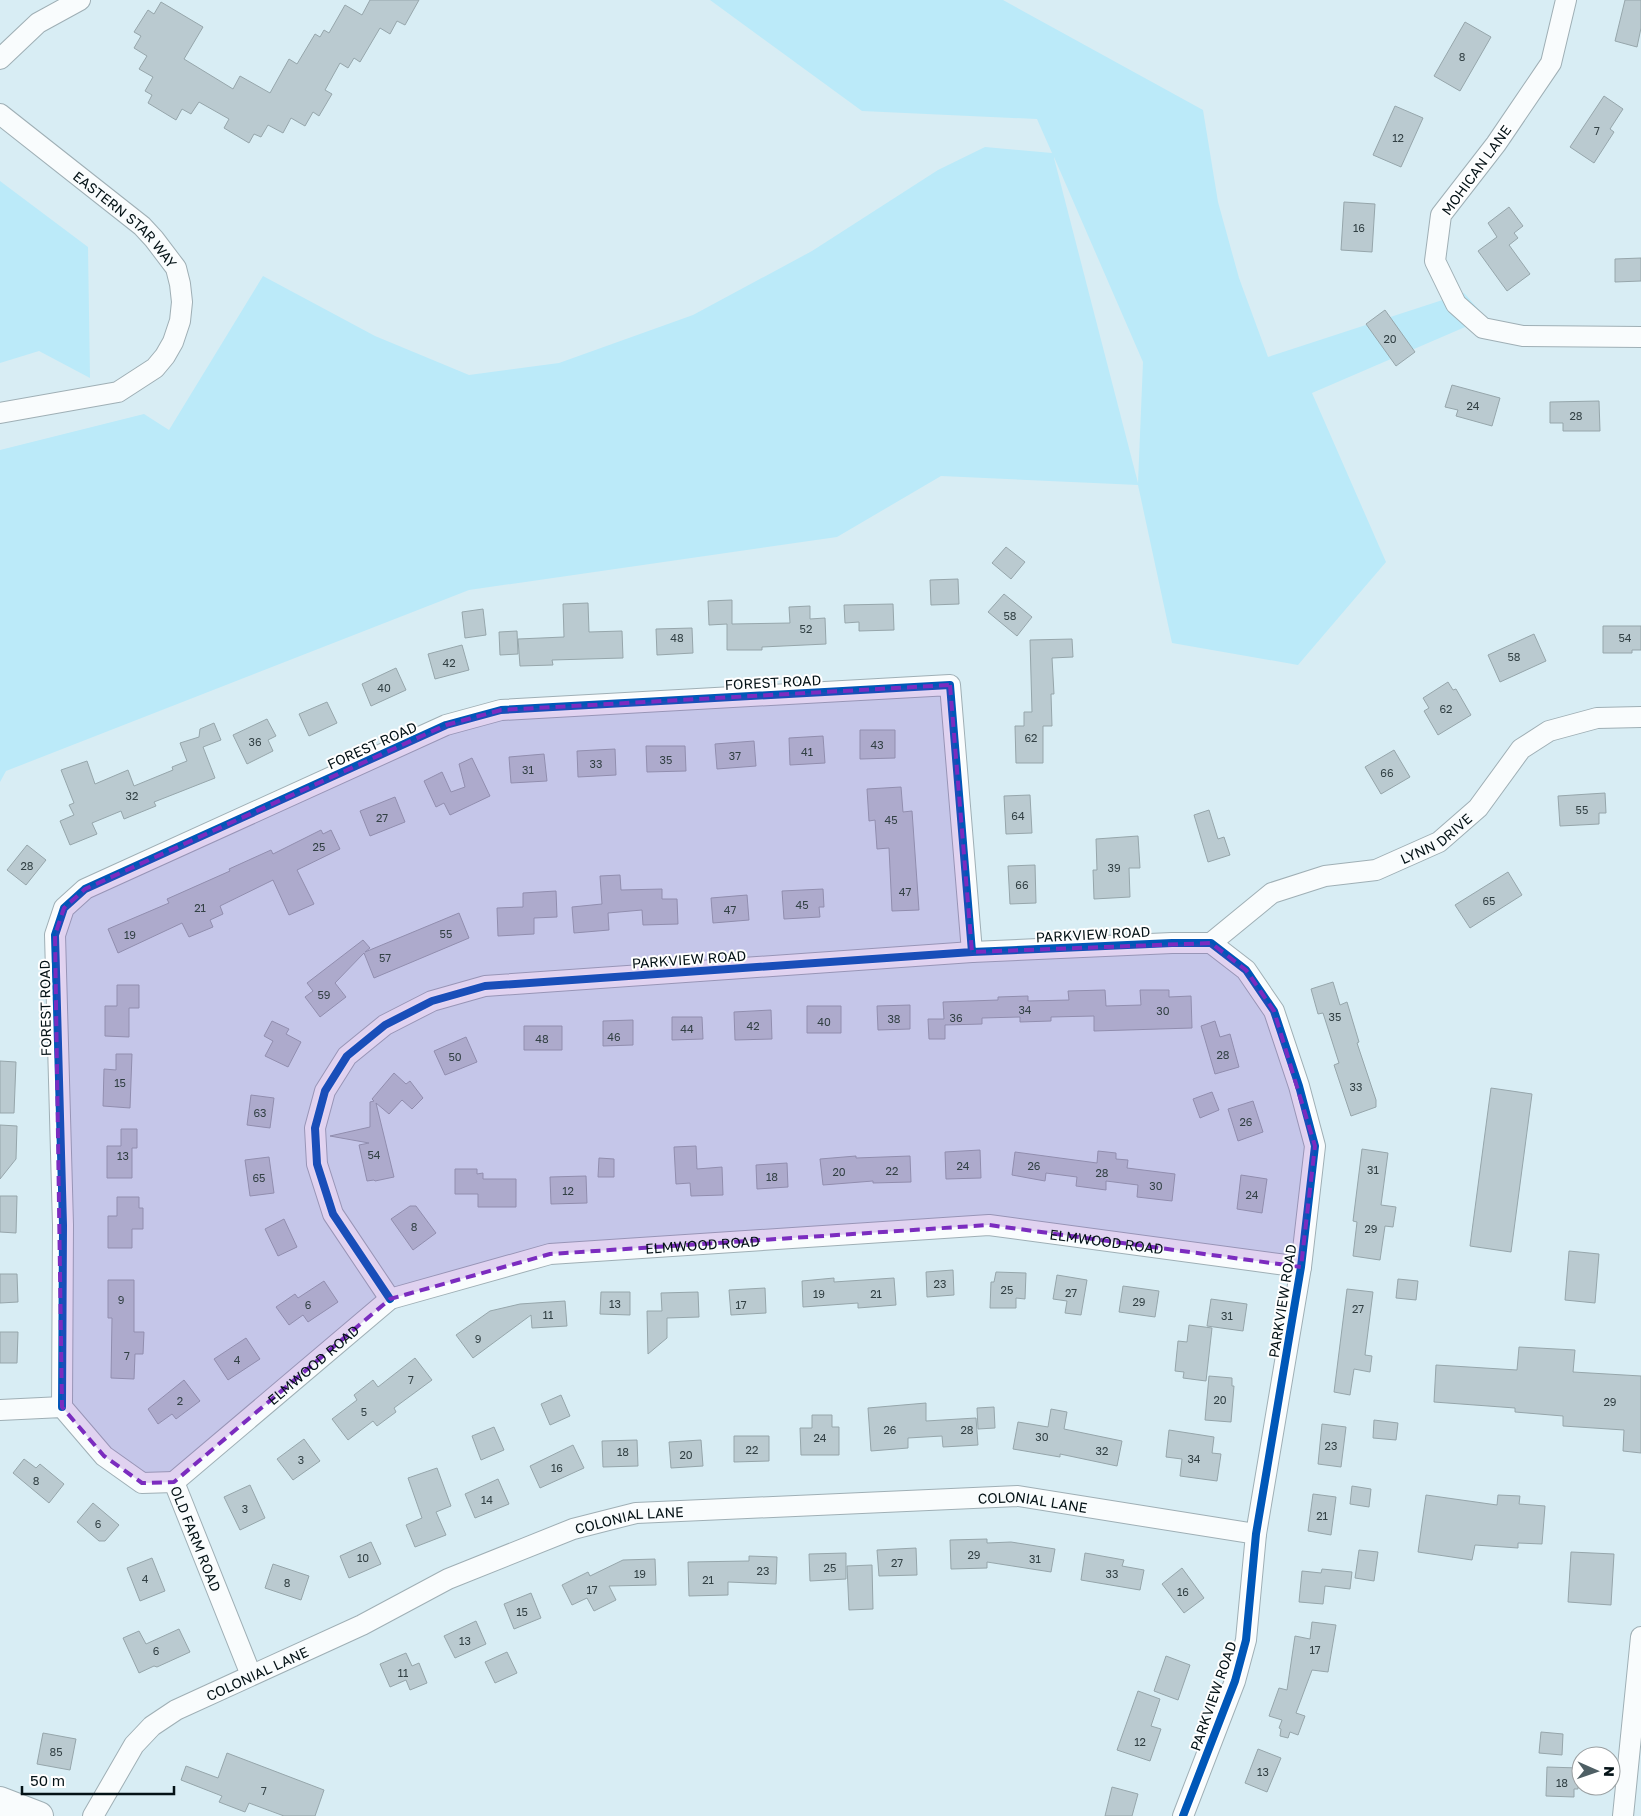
<svg xmlns="http://www.w3.org/2000/svg" width="1641" height="1816" viewBox="0 0 1641 1816" font-family="'Golos Text',sans-serif">
<style>
.green{fill:#bbeaf9;fill-rule:evenodd}
.building{fill:#bacad0;stroke:#96a6ab}
.lines{fill:none;stroke-linecap:round;stroke-linejoin:round}
.street-casing{stroke:#9fafb5;stroke-width:22}
.secondary-casing{stroke:#9fafb5;stroke-width:30}
.street{stroke:#f9fcfd;stroke-width:20}
.secondary{stroke:#f9fcfd;stroke-width:28}
.cycleway-casing{stroke:#fff;stroke-width:11}
.cycleway{stroke:#0057b8;stroke-width:8}
.marked{fill:#7b2cbf;fill-opacity:0.2;stroke:#7b2cbf;stroke-width:4;stroke-dasharray:10 6;stroke-linejoin:round}
.labels{text-anchor:middle;dominant-baseline:central;stroke-width:4;stroke-linejoin:round;paint-order:stroke}
.number-label{font-size:11px;fill:#324044}
.street-label{font-size:14px;fill:#041216;stroke:#fff}
</style>
<rect width="100%" height="100%" fill="#d8edf4"/>
<!-- green -->
<path class="green" d="M710 0H1003L1203 110 1218 202 1239 278 1268 357 1464 293 1486 318 1312 393 1386 562 1298 665 1172 643 1138 485 941 476 837 537 469 590 6 771 0 782V450L144 414 169 430 263 276 375 336 469 375 559 363 693 315 812 251 938 170 985 147 1052 153 1037 119 862 111ZM1054 157 1143 362 1138 483 1054 158Z
M0 181 88 247 90 378 39 351 0 363Z"/>
<!-- building -->
<path class="building" d="M370 0H419L405 25 397 21 390 34 380 28 360 62 354 58 348 68 340 63 325 90 332 94 319 116 313 112 305 126 291 118 283 133 268 125 261 137 254 134 249 143 224 128 229 119 199 102 191 114 182 109 176 120 148 103 152 95 145 91 153 77 139 69 147 56 134 48 141 36 134 32 148 10 154 14 161 2 203 27 184 59 233 89 240 76 270 93 289 59 297 64 315 34 320 37 324 30 329 33 345 5 362 15Z
M1625 0H1641V28L1637 47 1615 41Z
M1465 22 1491 37 1460 91 1434 76Z
M1604 96 1623 109 1610 129 1614 132 1594 163 1570 147Z
M1395 106 1423 118 1401 167 1373 155Z
M1344 202 1375 204 1372 252 1341 250Z
M1509 207 1523 226 1514 233 1518 238 1509 245 1530 274 1507 291 1478 251 1497 237 1488 223Z
M1641 258V281L1615 282V259Z
M1385 310 1415 352 1396 366 1366 324Z
M1452 385 1500 398 1492 426 1456 416 1458 410 1445 407Z
M1599 401 1600 431H1563V423H1550V402Z
M1006 547 1025 562 1011 579 992 563Z
M958 579 959 604 931 605 930 580Z
M1004 594 1032 617 1017 636 988 612Z
M732 600V624L790 623 789 607 810 606V619L825 618 826 644 762 647V650H727V624L709 625 708 601Z
M588 603 589 632 622 631 623 658 552 660 553 665 520 666 518 639 564 637 563 604Z
M893 604 894 630 859 631V622L845 623 844 605Z
M483 609 486 635 465 638 462 612Z
M1603 626H1641V650H1632V653H1603Z
M692 628 693 653 657 655 656 629Z
M517 631 518 654 500 655 499 632Z
M1534 634 1546 661 1500 682 1488 655Z
M1072 639 1073 657 1052 658 1054 694H1051L1052 726H1043V763H1016L1015 726H1024V712H1032L1030 640Z
M462 645 469 670 435 679 428 654Z
M396 668 406 690 371 706 362 684Z
M1448 682 1453 690 1456 689 1471 715 1438 735 1424 711 1429 708 1423 698Z
M327 702 337 723 309 736 299 714Z
M267 719 276 736 268 740 273 751 247 764 233 735Z
M214 723 221 740 203 747 215 778 154 802 156 806 124 819 121 811 92 823 97 834 70 845 60 821 74 815 69 805 74 803 61 770 87 761 95 784 128 770 134 786 173 770 172 767 187 761 180 743 199 737 200 729Z
M860 730H895V758L860 759Z
M823 736 825 763 790 765 789 738Z
M754 741 756 766 717 769 715 744Z
M646 746H685L686 771 647 772Z
M615 749 616 775 578 777 577 751Z
M1394 750 1410 777 1381 794 1365 767Z
M544 754 547 781 511 783 509 757Z
M472 758 490 796 450 815 444 803 436 807 424 781 442 772 451 792 465 787 459 764Z
M901 787 903 812 912 811 919 910 892 911 889 848 877 849 875 820 869 821 867 789Z
M1605 793 1606 813H1599V824L1560 826 1558 796Z
M1030 795 1032 833 1006 834 1004 796Z
M395 797 405 822 370 836 360 811Z
M1209 810 1218 839 1224 837 1230 855 1208 862 1194 815Z
M321 830 323 834 331 830 340 849 297 870 314 904 289 915 273 880 220 906 223 914 210 920 213 927 189 937 182 923 118 953 108 929 169 903 167 899 230 871 229 869 271 850 273 854Z
M1138 836 1140 868H1129L1130 897 1094 899 1093 870H1097L1096 839Z
M27 845 46 860 26 885 7 870Z
M1035 865 1036 903 1010 904 1008 866Z
M1508 872 1522 895 1470 928 1455 905Z
M620 875 621 890 662 889V899H677L678 924 643 925 642 910 608 913 609 930 574 933 572 907 602 904 600 876Z
M823 889 824 907H819L820 917 784 919 782 891Z
M556 891 557 917 534 918V934L498 936 497 908 523 907V893Z
M747 895 749 920 713 923 711 898Z
M459 913 469 938 374 978 364 953 335 983 346 997 320 1017 305 997 313 991 307 983 363 940 370 948 365 952Z
M1333 982 1340 1005 1347 1002 1359 1042 1357 1043 1376 1100V1107L1351 1116 1334 1065 1339 1063 1323 1013 1318 1014 1311 989Z
M117 985H139V1008H129V1037L105 1036V1006H117Z
M1105 990 1106 1006 1141 1005 1140 990H1169V997L1191 996 1192 1028 1094 1031V1016L1051 1017V1021L1020 1022V1017L982 1018V1024L945 1025V1039H929L928 1019H944L943 1002 998 1000V997L1028 996V1001L1069 1000 1068 991Z
M910 1005V1029L878 1030 877 1006Z
M807 1006H841V1033H807Z
M771 1010 772 1039 735 1040 734 1012Z
M672 1017H702L703 1039 672 1040Z
M633 1020V1045L603 1046V1021Z
M272 1021 289 1029 286 1034 301 1042 288 1067 265 1056 273 1041 264 1036Z
M1215 1021 1220 1037 1230 1034 1239 1067 1215 1074 1201 1026Z
M524 1026H562V1050H524Z
M466 1037 477 1062 445 1075 434 1051Z
M116 1054H132L130 1108 103 1106 104 1069 116 1070Z
M0 1061 16 1062 14 1113H0Z
M394 1073 406 1084 410 1081 423 1098 412 1109 402 1100 389 1114 376 1103 394 1177 375 1181 374 1180 367 1181 359 1145 369 1143 330 1136 370 1127V1102L374 1101 372 1099Z
M1491 1088 1532 1094 1511 1252 1470 1246Z
M1212 1092 1219 1110 1200 1118 1193 1099Z
M251 1095 274 1098 270 1128 247 1125Z
M1253 1101 1263 1132 1238 1141 1228 1109Z
M0 1125 17 1126 16 1159 0 1179Z
M121 1129H137V1148H132V1178H107V1146H121Z
M696 1146 697 1169 722 1167 723 1195 691 1196 690 1183 676 1184 674 1147Z
M1362 1149 1388 1153 1381 1205 1396 1207 1393 1227 1385 1226 1380 1260 1353 1256 1357 1222 1353 1221Z
M980 1150 981 1178 946 1179 945 1152Z
M1098 1151 1116 1153V1159L1128 1160 1127 1168 1175 1174 1172 1201 1137 1197 1138 1185 1106 1181V1190L1076 1186 1077 1177 1046 1173 1045 1181 1012 1175 1015 1152 1097 1163Z
M856 1156V1158L910 1156 911 1182 873 1183V1181L823 1185 820 1159Z
M269 1157 274 1193 250 1196 245 1160Z
M599 1158 614 1159V1177H598Z
M787 1163 788 1187 757 1189 756 1165Z
M455 1169H477V1174L483 1173V1179H516V1207H478V1194H455Z
M1241 1175 1267 1179 1262 1213 1237 1209Z
M586 1176 587 1203 551 1204 550 1177Z
M0 1196H17L16 1233 0 1232Z
M117 1197H139V1208H143V1229H132V1248H108V1216H117Z
M410 1206H416L436 1233 413 1250 391 1219Z
M284 1219 297 1247 278 1256 265 1229Z
M1569 1251 1599 1254 1595 1303 1565 1300Z
M953 1270 954 1295 927 1297 926 1272Z
M996 1272 1026 1273 1025 1299 1016 1298V1308H990L991 1282H994Z
M0 1274H17L18 1302 0 1303Z
M1057 1275 1087 1280 1081 1315 1065 1313 1067 1301 1053 1299Z
M834 1278V1282L894 1278 896 1305 858 1308V1303L803 1307 802 1281Z
M1398 1279 1418 1281 1416 1300 1396 1298Z
M108 1280H134V1332H144L143 1354H135L134 1379 111 1378 112 1318H108Z
M324 1281 338 1302 308 1322 303 1315 289 1325 276 1307 295 1294 298 1298Z
M1123 1286 1159 1291 1155 1317 1119 1312Z
M765 1288 766 1313 731 1315 729 1290Z
M1347 1289 1373 1292 1365 1355 1372 1356 1370 1372 1354 1369 1350 1395 1334 1392Z
M601 1292H630V1315L600 1314Z
M698 1292 699 1317 667 1318V1338L648 1354 647 1311H662L661 1293Z
M1211 1299 1247 1304 1243 1331 1207 1326Z
M565 1301 567 1326 532 1328 531 1315 473 1358 456 1335 490 1311 520 1304Z
M1189 1325 1212 1328 1206 1381 1183 1378 1184 1372 1175 1371 1178 1341 1187 1342Z
M0 1332H18L17 1363H0Z
M246 1338 260 1359 228 1380 214 1359Z
M1519 1347 1575 1350 1573 1372 1641 1376V1453L1623 1451 1624 1430 1563 1426V1416L1515 1412V1408L1434 1402 1436 1365 1517 1370Z
M415 1358 432 1380 394 1408 396 1412 377 1426 373 1421 348 1440 332 1419 357 1400 354 1395 373 1380 378 1387Z
M1209 1376 1232 1378V1386H1234L1231 1422 1205 1420Z
M184 1380 200 1401 176 1419 172 1414 158 1424 148 1409Z
M561 1395 570 1416 550 1425 541 1404Z
M926 1403V1421L976 1418 978 1445 943 1447 942 1436 908 1438V1448L871 1451 868 1408Z
M994 1407 995 1428 978 1429 977 1408Z
M1051 1409 1067 1412 1064 1429 1122 1441 1117 1466 1060 1454V1457L1013 1449 1018 1422 1048 1427Z
M812 1415H832V1427H839V1455H801L800 1428H812Z
M1374 1420 1398 1423 1396 1440 1373 1438Z
M1322 1424 1346 1427 1341 1467 1318 1464Z
M494 1427 504 1450 481 1460 472 1436Z
M1169 1430 1214 1437 1212 1453 1221 1454 1217 1481 1180 1476 1182 1459 1166 1457Z
M734 1436H769V1461L734 1462Z
M304 1439 320 1461 293 1480 277 1459Z
M637 1440 638 1466 603 1467 602 1441Z
M701 1440 703 1466 671 1468 669 1442Z
M573 1445 584 1468 540 1488 530 1466Z
M24 1459 36 1468 40 1464 64 1484 49 1503 13 1473Z
M437 1468 451 1506 436 1512 446 1535 415 1547 406 1525 422 1518 408 1478Z
M498 1479 509 1504 475 1518 465 1494Z
M250 1485 265 1518 240 1530 224 1497Z
M1352 1486 1371 1489 1369 1507 1350 1504Z
M1313 1494 1336 1497 1331 1535 1308 1531Z
M1426 1495 1497 1505 1498 1495 1520 1496 1519 1504 1545 1506 1542 1544 1518 1543V1548L1475 1545 1472 1560 1418 1552Z
M93 1503 119 1525 105 1541H99L77 1522Z
M987 1539V1543L1011 1542 1055 1549 1051 1572 987 1562V1568L951 1569 950 1540Z
M371 1542 381 1564 349 1578 340 1556Z
M916 1548 917 1575 879 1576 877 1550Z
M1359 1550 1378 1552 1374 1581 1355 1578Z
M1571 1552 1614 1554 1611 1605 1568 1602Z
M846 1553V1579L810 1581 809 1554Z
M1085 1553 1124 1560 1122 1566 1144 1570 1140 1590 1081 1580Z
M749 1556 777 1557 776 1584 728 1582V1595L689 1596 688 1562 749 1561Z
M152 1558 165 1591 140 1601 127 1568Z
M655 1559 656 1585 609 1586 616 1600 594 1611 587 1598 572 1605 562 1585 588 1572 590 1576 623 1560Z
M273 1564 309 1576 301 1600 265 1588Z
M872 1565 873 1609 849 1610 847 1566Z
M1182 1568 1204 1598 1184 1613 1162 1584Z
M1322 1569 1352 1572 1350 1589 1325 1586 1323 1604 1299 1602 1302 1571 1321 1573Z
M531 1593 541 1618 514 1629 504 1604Z
M476 1621 486 1644 455 1658 444 1636Z
M1312 1622 1336 1625 1328 1672 1312 1670 1296 1713 1305 1716 1298 1735 1290 1732 1288 1738 1280 1736 1281 1729 1279 1728 1282 1720 1269 1716 1279 1688 1287 1690 1295 1636 1310 1639Z
M179 1629 190 1652 157 1667 154 1666 139 1673 123 1638 139 1631 146 1644Z
M507 1652 517 1673 495 1683 485 1662Z
M406 1653 412 1666 419 1663 427 1683 410 1690 406 1680 390 1687 380 1664Z
M1166 1656 1190 1665 1178 1700 1154 1691Z
M1138 1691 1160 1699 1151 1726 1161 1729 1150 1761 1117 1750Z
M1541 1732 1563 1734 1562 1755 1539 1753Z
M43 1733 76 1739 70 1770 37 1764Z
M1258 1749 1281 1758 1267 1792 1245 1783Z
M227 1753 324 1790 315 1816H284L249 1803 245 1812 219 1802 222 1796 181 1780 186 1766 218 1778Z
M1547 1767 1579 1768 1578 1789H1574V1797L1546 1796Z
M1112 1787 1138 1794 1132 1816H1105Z"/>
<g class="lines">
<!-- street casing -->
<g class="street-casing">
<g id="street">
<path d="M1566 0 1551 63 1496 144 1441 215 1435 261 1456 304 1483 328 1523 336 1641 337"/>
<path d="M0 59 38 23 80 0"/>
<path id="s1" d="M0 114 142 226 154 239 176 268 180 284 182 302 180 321 173 342 165 356 155 368 118 392 0 413"/>
<path id="s2" d="M1211 943 1272 893 1325 876 1376 870 1439 842 1478 808 1521 749 1549 731 1597 718 1641 717"/>
<path d="M390 1299 333 1214 317 1164 315 1128 325 1091 347 1056 385 1025 432 1001 485 986 972 952 1172 943H1211L1246 970 1274 1011 1299 1086 1315 1146 1301 1267 1256 1534 1246 1640 1235 1681 1183 1816"/>
<path d="M62 1407 63 1225 55 935 64 908 85 889 446 725 501 710 950 685 972 952"/>
<path id="s3" d="M0 1410 62 1407 104 1456 142 1483 174 1482 251 1675"/>
<path id="s4" d="M174 1482 390 1299 550 1254 989 1225 1301 1267"/>
<path id="s5" d="M93 1816 134 1745 152 1726 176 1710 362 1625 448 1579 573 1529 636 1513 1018 1496 1256 1534"/>
<path d="M1623 1816 1641 1637"/>
</g>
</g>
<!-- secondary casing -->
<g class="secondary-casing">
<path id="secondary" d="M0 1801 39 1816"/>
</g>
<!-- street -->
<use href="#street" class="street"/>
<!-- secondary -->
<use href="#secondary" class="secondary"/>
<!-- cycleway casing -->
<g class="cycleway-casing">
<path id="cycleway" d="M390 1299 333 1214 317 1164 315 1128 325 1091 347 1056 385 1025 432 1001 485 986 972 952 1172 943H1211L1246 970 1274 1011 1299 1086 1315 1146 1301 1267 1256 1534 1246 1640 1235 1681 1183 1816
M62 1407 63 1225 55 935 64 908 85 889 446 725 501 710 950 685 972 952"/>
</g>
<!-- cycleway -->
<use href="#cycleway" class="cycleway"/>
</g>
<!-- marked area -->
<path class="marked" d="M950 685 972 952 1211 943 1246 970 1274 1011 1315 1146 1301 1267 989 1225 550 1254 390 1299 174 1482 142 1483 104 1456 62 1407 55 935 64 908 85 889 446 725 501 710Z"/>
<g class="labels">
<!-- number labels -->
<g class="number-label">
<text x="1462" y="56">8</text>
<text x="1597" y="130">7</text>
<text x="1398" y="137">12</text>
<text x="1359" y="227">16</text>
<text x="1390" y="338">20</text>
<text x="1473" y="405">24</text>
<text x="1576" y="415">28</text>
<text x="1010" y="615">58</text>
<text x="806" y="628">52</text>
<text x="677" y="637">48</text>
<text x="1625" y="637">54</text>
<text x="1514" y="656">58</text>
<text x="449" y="662">42</text>
<text x="384" y="687">40</text>
<text x="1446" y="708">62</text>
<text x="1031" y="737">62</text>
<text x="255" y="741">36</text>
<text x="877" y="744">43</text>
<text x="807" y="751">41</text>
<text x="735" y="755">37</text>
<text x="666" y="759">35</text>
<text x="596" y="763">33</text>
<text x="528" y="769">31</text>
<text x="1387" y="772">66</text>
<text x="132" y="795">32</text>
<text x="1582" y="809">55</text>
<text x="1018" y="815">64</text>
<text x="382" y="817">27</text>
<text x="891" y="819">45</text>
<text x="319" y="846">25</text>
<text x="27" y="865">28</text>
<text x="1114" y="867">39</text>
<text x="1022" y="884">66</text>
<text x="905" y="891">47</text>
<text x="1489" y="900">65</text>
<text x="802" y="904">45</text>
<text x="200" y="907">21</text>
<text x="730" y="909">47</text>
<text x="446" y="933">55</text>
<text x="130" y="934">19</text>
<text x="385" y="957">57</text>
<text x="324" y="994">59</text>
<text x="1025" y="1009">34</text>
<text x="1163" y="1010">30</text>
<text x="1335" y="1016">35</text>
<text x="956" y="1017">36</text>
<text x="894" y="1018">38</text>
<text x="824" y="1021">40</text>
<text x="753" y="1025">42</text>
<text x="687" y="1028">44</text>
<text x="614" y="1036">46</text>
<text x="542" y="1038">48</text>
<text x="1223" y="1054">28</text>
<text x="455" y="1056">50</text>
<text x="120" y="1082">15</text>
<text x="1356" y="1086">33</text>
<text x="260" y="1112">63</text>
<text x="1246" y="1121">26</text>
<text x="374" y="1154">54</text>
<text x="123" y="1155">13</text>
<text x="963" y="1165">24</text>
<text x="1034" y="1165">26</text>
<text x="1373" y="1169">31</text>
<text x="892" y="1170">22</text>
<text x="839" y="1171">20</text>
<text x="1102" y="1172">28</text>
<text x="772" y="1176">18</text>
<text x="259" y="1177">65</text>
<text x="1156" y="1185">30</text>
<text x="568" y="1190">12</text>
<text x="1252" y="1194">24</text>
<text x="414" y="1226">8</text>
<text x="1371" y="1228">29</text>
<text x="940" y="1283">23</text>
<text x="1007" y="1289">25</text>
<text x="1071" y="1292">27</text>
<text x="819" y="1293">19</text>
<text x="876" y="1293">21</text>
<text x="121" y="1299">9</text>
<text x="1139" y="1301">29</text>
<text x="615" y="1303">13</text>
<text x="308" y="1304">6</text>
<text x="741" y="1304">17</text>
<text x="1358" y="1308">27</text>
<text x="548" y="1314">11</text>
<text x="1227" y="1315">31</text>
<text x="478" y="1338">9</text>
<text x="127" y="1355">7</text>
<text x="237" y="1359">4</text>
<text x="411" y="1379">7</text>
<text x="1220" y="1399">20</text>
<text x="180" y="1400">2</text>
<text x="1610" y="1401">29</text>
<text x="364" y="1411">5</text>
<text x="890" y="1429">26</text>
<text x="967" y="1429">28</text>
<text x="1042" y="1436">30</text>
<text x="820" y="1437">24</text>
<text x="1331" y="1445">23</text>
<text x="752" y="1449">22</text>
<text x="1102" y="1450">32</text>
<text x="623" y="1451">18</text>
<text x="686" y="1454">20</text>
<text x="1194" y="1458">34</text>
<text x="301" y="1459">3</text>
<text x="557" y="1467">16</text>
<text x="36" y="1480">8</text>
<text x="487" y="1499">14</text>
<text x="245" y="1508">3</text>
<text x="1322" y="1515">21</text>
<text x="98" y="1523">6</text>
<text x="974" y="1554">29</text>
<text x="363" y="1557">10</text>
<text x="1035" y="1558">31</text>
<text x="897" y="1562">27</text>
<text x="830" y="1567">25</text>
<text x="763" y="1570">23</text>
<text x="640" y="1573">19</text>
<text x="1112" y="1573">33</text>
<text x="145" y="1578">4</text>
<text x="708" y="1579">21</text>
<text x="287" y="1582">8</text>
<text x="592" y="1589">17</text>
<text x="1183" y="1591">16</text>
<text x="522" y="1611">15</text>
<text x="465" y="1640">13</text>
<text x="1315" y="1649">17</text>
<text x="156" y="1650">6</text>
<text x="403" y="1672">11</text>
<text x="1140" y="1741">12</text>
<text x="56" y="1751">85</text>
<text x="1263" y="1771">13</text>
<text x="1562" y="1782">18</text>
<text x="264" y="1790">7</text>
</g>
<!-- street labels -->
<g class="street-label">
<text transform="translate(1476 170) rotate(-54)">MOHICAN LANE</text>
<text stroke="none"><textPath href="#s1" startOffset="164">EASTERN STAR WAY</textPath></text>
<text transform="translate(773 682) rotate(-3)">FOREST ROAD</text>
<text transform="translate(372 745) rotate(-24)">FOREST ROAD</text>
<text stroke="none"><textPath href="#s2" startOffset="254">LYNN DRIVE</textPath></text>
<text transform="translate(1093 934) rotate(-3)">PARKVIEW ROAD</text>
<text transform="translate(689 959) rotate(-4)">PARKVIEW ROAD</text>
<text transform="translate(45 1008) rotate(-91)">FOREST ROAD</text>
<text stroke="none"><textPath href="#s4" startOffset="1008">ELMWOOD ROAD</textPath></text>
<text stroke="none"><textPath href="#s4" startOffset="602">ELMWOOD ROAD</textPath></text>
<text transform="translate(1282 1301) rotate(-81)">PARKVIEW ROAD</text>
<text stroke="none"><textPath href="#s4" startOffset="182">ELMWOOD ROAD</textPath></text>
<text stroke="none"><textPath href="#s5" startOffset="1036">COLONIAL LANE</textPath></text>
<text stroke="none"><textPath href="#s5" startOffset="631">COLONIAL LANE</textPath></text>
<text stroke="none"><textPath href="#s3" startOffset="266">OLD FARM ROAD</textPath></text>
<text stroke="none"><textPath href="#s5" startOffset="226">COLONIAL LANE</textPath></text>
<text transform="translate(1213 1696) rotate(-71)">PARKVIEW ROAD</text>
</g>
</g>
<!-- north arrow -->
<g transform="translate(1596 1771) rotate(92)"><circle r="24" fill="#ffffff" stroke="#9ba0a2"/>
<path d="M0-4L9 19L0 12L-9 19Z" fill="#4e5f64"/>
<text y="-8" font-size="14" font-weight="bold" text-anchor="middle" fill="#041216">N</text>
</g>
<!-- scale -->
<path d="M22 1786v8h152v-8" fill="none" stroke="#041216" stroke-width="2.5"/>
<text x="30" y="1786" font-size="15" fill="#041216" stroke="#ffffff" stroke-width="4" paint-order="stroke">50 m</text>
</svg>
